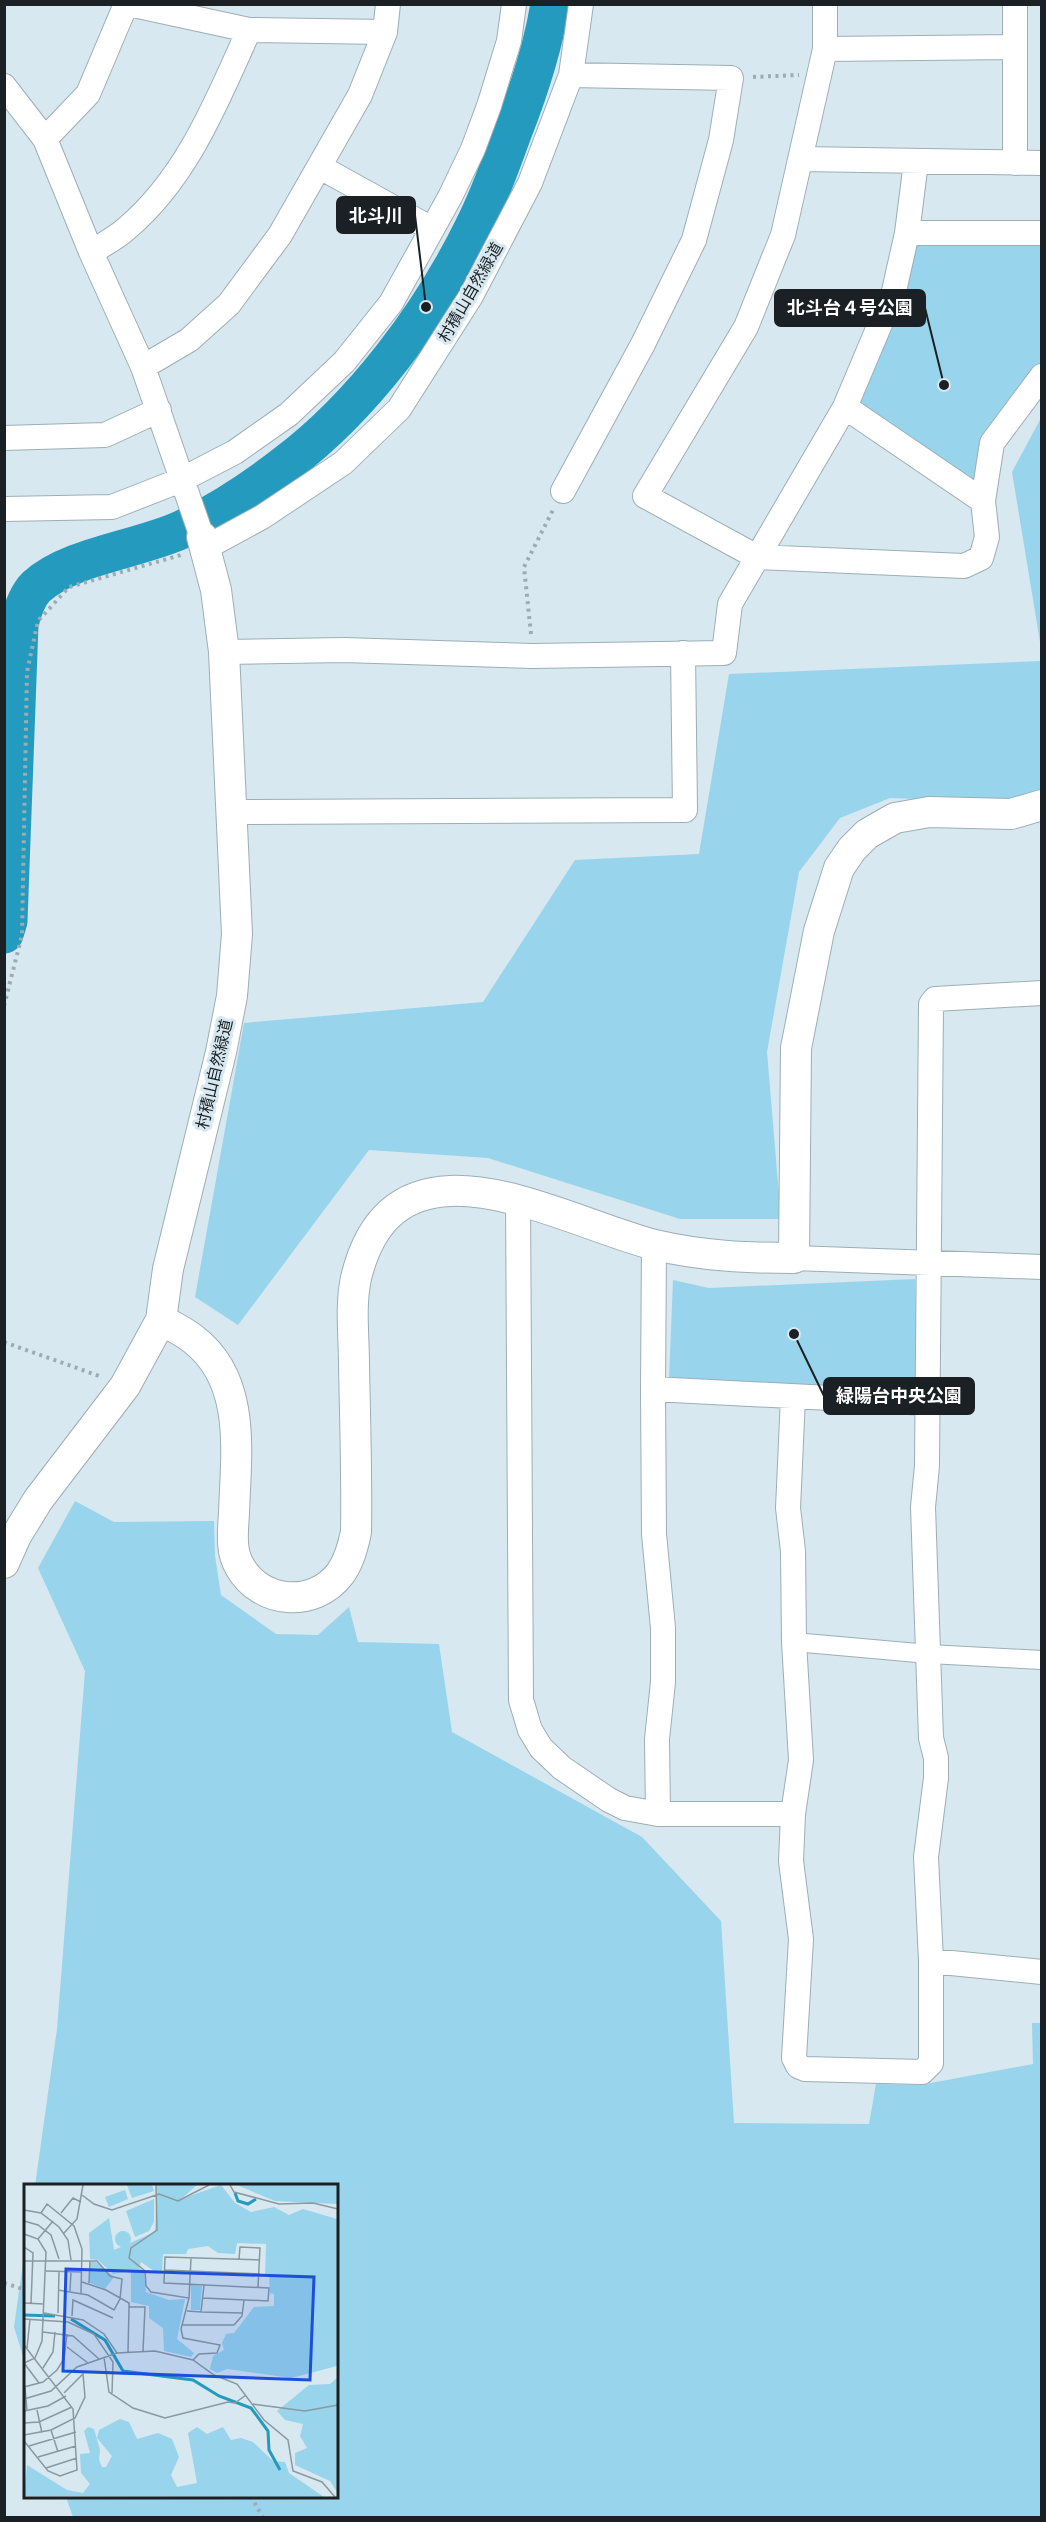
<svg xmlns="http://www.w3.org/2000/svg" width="1046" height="2522" viewBox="0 0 1046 2522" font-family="'Noto Serif','Noto Sans JP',serif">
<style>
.green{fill:#98d4eb}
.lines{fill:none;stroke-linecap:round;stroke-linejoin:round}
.river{stroke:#249abe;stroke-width:39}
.pedestrian-casing{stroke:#9daeb5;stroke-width:20}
.minor-casing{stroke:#9daeb5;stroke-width:26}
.tertiary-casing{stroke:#9daeb5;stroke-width:32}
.path{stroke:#9eacb2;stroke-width:4;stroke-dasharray:3 4.5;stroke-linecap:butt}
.pedestrian{stroke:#fff;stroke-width:18}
.minor{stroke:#fff;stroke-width:24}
.tertiary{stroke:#fff;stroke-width:30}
.labels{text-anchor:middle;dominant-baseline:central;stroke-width:6;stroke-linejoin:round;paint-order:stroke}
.street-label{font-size:16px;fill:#1a2023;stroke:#d7e8f0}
.inset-river{fill:none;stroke:#249abe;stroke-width:3}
.inset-road{fill:none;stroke:#8b989e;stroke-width:1.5}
.view{fill:#1d4ed8;fill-opacity:0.15;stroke:#1d4ed8;stroke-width:3}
.inset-edge{fill:none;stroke:#1a2023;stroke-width:3}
.leader{fill:none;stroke:#1a2023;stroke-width:2}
.callout-dot{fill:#1a2023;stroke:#d7e8f0;stroke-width:2}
.callout{fill:#1a2023;stroke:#1a2023;stroke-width:2}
.callout-label{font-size:18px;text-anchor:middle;font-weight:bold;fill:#fff}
</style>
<rect width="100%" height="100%" fill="#d7e8f0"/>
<!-- green -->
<path class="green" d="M1041 243V363L1038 365 977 488 856 404 906 294 913 245Z
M1041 418V648L1012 472Z
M1041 661V790L999 802 890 798 840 818 799 872 767 1052 781 1219H680L488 1158 369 1150 238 1325 195 1297 244 1023 483 1002 575 860 699 854 729 674Z
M915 1279 918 1390 669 1379 673 1280 709 1288Z
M75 1501 114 1522 214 1521 215 1556 221 1595 276 1634 318 1635 349 1607 358 1642 439 1644 452 1732 642 1837 721 1921 734 2123 869 2124 876 2084 920 2085 1033 2064 1032 2023H1041V2517H73L66 2497 336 2496V2186H35L57 2029 85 1671 38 1568Z
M25 2249V2363L14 2327Z"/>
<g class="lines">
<!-- river -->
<path class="river" d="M4 934 8 921 19 624C22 612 27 596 36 587 69 556 141 549 183 529 219 512 255 488 286 464 363 406 432 313 474 227 490 196 501 163 513 131 529 90 543 48 550 4"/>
<!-- pedestrian casing -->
<g class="pedestrian-casing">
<path id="pedestrian" d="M794 1642 929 1654 1042 1660"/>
</g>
<!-- minor casing -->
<g class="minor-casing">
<path id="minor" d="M129 4 249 30 385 32
M825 4V49L783 235 746 327 645 496 757 557 964 566 981 558 987 537 983 501 992 443 1042 376
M1015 4V163
M825 49 1015 47
M4 86 45 139 91 252 143 367 202 537
M45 139 88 94 126 4
M801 159 1042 163
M320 167 432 229
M907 233H1042
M91 252C103 245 116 238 126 229 187 178 217 101 249 30
M143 367 189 340 229 304 280 235 360 95 385 32 388 4
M845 407 983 501
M4 438 105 435 159 410
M563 491 643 344 694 240 721 140 731 78 571 75
M4 509 112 507 181 480 235 452 289 414 344 362 391 303 450 197 473 149 489 106 509 41 514 4
M205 548 262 517 343 463 399 409 471 296 530 183 571 75 581 4
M224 652 344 650 532 656 724 653 730 604 845 407 894 291 907 233 916 162
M232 812 685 810 683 653
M518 1200 521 1700 530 1730 541 1748 562 1768 609 1800 625 1808 658 1814H793
M654 1245 653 1389 927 1403
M794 1258 1042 1267
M653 1389 654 1534 663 1628V1682L657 1739 658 1814
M793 1397 788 1508 793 1551 794 1642 801 1760 793 1814 791 1861 801 1939 794 2058 798 2066 805 2069 922 2072 931 2063V1961L926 1857 936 1778V1758L931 1738 923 1507 927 1466 931 1004 935 999 1042 993
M931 1961 1042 1972"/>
</g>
<!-- tertiary casing -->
<g class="tertiary-casing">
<path id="tertiary" d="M161 1320C172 1326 183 1331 193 1339 247 1380 236 1453 234 1513 233 1531 230 1551 240 1567 261 1604 314 1608 340 1574 349 1562 353 1547 356 1532 357 1476 355 1420 354 1364 354 1336 350 1306 356 1278 394 1120 557 1220 655 1245 702 1256 747 1258 794 1258L796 1048 819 931 839 868 852 849 867 834 895 818 929 812 1011 814 1042 805
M4 1563 16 1536 38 1500 125 1386 161 1320 168 1269 221 1052 232 996 237 934 224 652 216 590 202 537"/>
</g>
<!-- path -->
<path class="path" d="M753 77 799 75
M531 634 524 567 554 508
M4 1006 22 935 27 672 38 621 69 587 181 555
M4 1342 102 1377
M4 2283 26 2290
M251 2496 263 2518"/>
<!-- pedestrian -->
<use href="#pedestrian" class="pedestrian"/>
<!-- minor -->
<use href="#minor" class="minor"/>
<!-- tertiary -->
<use href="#tertiary" class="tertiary"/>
</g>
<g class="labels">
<!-- street labels -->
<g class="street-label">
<text transform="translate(470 292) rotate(-60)">村積山自然緑道</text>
<text transform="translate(214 1074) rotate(-77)">村積山自然緑道</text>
</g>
</g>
<!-- overview -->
<g transform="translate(24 2184)">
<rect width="314" height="314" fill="#d7e8f0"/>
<path d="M103 1H128L130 7 108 14ZM133 1H173L157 15 197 1 211 19 227 28 250 23 265 31 279 25 313 35V182L267 194 203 185 193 189 186 185 189 172 200 166 198 159 202 150 210 149 230 123 250 122V110L246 109 245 93H241L242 60 213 59 211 70 194 69 184 62 164 65 162 70H139L138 87H130L117 78 115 84 120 88 122 108 145 116 161 115 153 155 170 169 167 173 140 167 139 144 125 134V122L107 118V87L89 90 74 76 66 75 65 49 85 34 90 66 131 48ZM213 1H313V20L251 17ZM101 6 104 15 85 23 81 13ZM130 15V38L125 47 111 53 102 27ZM91 55a8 8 0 1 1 16 0a8 8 0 1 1-16 0ZM66 78H72L90 93 81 105 66 99ZM167 102H178L176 126H167ZM313 194V308L306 297 271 281V269L283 264 276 252 279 240 261 236 253 227 285 201 306 200ZM96 235 105 238 113 255 134 249 148 255 155 273 147 291 153 303 173 299 164 249 173 243 183 250 199 243 207 256 217 254 229 258 249 277 261 278 265 289 300 313 0 312 3 281 43 306 59 309 66 300 57 289 56 270 66 269 60 247 64 243 70 245 76 266 75 276 78 283H82L88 272 73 254 75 246Z" fill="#98d4eb"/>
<path class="inset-river" d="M211 9 214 17 224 20 232 15M0 131 31 132M47 135 81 156 99 187 169 196 195 212 227 224 244 247 245 266 256 286"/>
<path class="inset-road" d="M132 1 133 46 107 64 105 74 121 87 122 102 127 108 165 114 157 145 159 154 196 161 193 169 175 170 169 176M206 1 210 8 255 20 289 19 314 25M58 11 70 20 88 26 135 10 154 17 185 1M0 26 17 29 35 43 44 56 47 76M17 29 23 20 50 42 58 65 57 109M37 29 49 14 57 18M0 37 14 41 27 51 35 75M40 49 53 35 59 1M0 50 14 55 22 68 18 157 11 174 0 179 15 199M14 55 29 37M0 63 9 69 7 120M215 75 216 63 236 64 234 103M0 77H73L86 92 98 95 96 115 90 126 64 111 34 106M140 86 236 90M22 87 58 88M58 98 82 106 105 119V123H121L119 167M65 99 66 77M46 107 47 88M165 114 167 74M179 114 244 117 245 104 140 99 141 73 236 76M0 119 20 120M163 127 177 128 180 101M177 128 219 129M20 129 59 136 80 150 93 169M34 129 35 88M48 132 49 116 89 134M0 135 44 138 70 150 89 178 88 209M158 141H210L218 132 220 116M19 148 49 152 75 175M0 161 49 225 53 286 36 292 24 287 0 257M43 163 64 179M3 164 6 135M104 168 105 123M80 173 85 208 109 224 141 234 204 218 211 219 222 211M19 184 29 168 31 148M0 203 19 198 33 186 40 175 43 150M1 203 3 227M0 215 27 207 53 183 93 169 131 167 169 176 190 191 213 200 240 236 264 256 269 287 298 298 311 313M229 220 281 227 314 221M13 226 18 249M0 227 24 222 42 212M0 239 15 238 48 223M27 246 34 268M0 251 27 246 51 234 61 213 59 190 40 209M5 262 52 248M14 273 52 262M22 284 53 274"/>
<path class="view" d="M42 85 290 93 286 196 39 187Z"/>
<rect width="314" height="314" class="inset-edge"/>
</g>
<!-- callouts -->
<path class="leader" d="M426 307L415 215M944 385L925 308M794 1334L824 1396"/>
<g class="callout-dot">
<circle cx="426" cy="307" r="6"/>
<circle cx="944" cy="385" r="6"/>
<circle cx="794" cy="1334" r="6"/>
</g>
<g class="callout">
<rect x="337" y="197" width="78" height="36" rx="6"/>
<rect x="775" y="290" width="150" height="36" rx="6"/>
<rect x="824" y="1378" width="150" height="36" rx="6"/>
</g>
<g class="callout-label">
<text x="376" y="222">北斗川</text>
<text x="850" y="314">北斗台４号公園</text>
<text x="899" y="1402">緑陽台中央公園</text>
</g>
<!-- border -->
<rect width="1046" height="2522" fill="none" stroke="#1a2023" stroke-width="12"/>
</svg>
